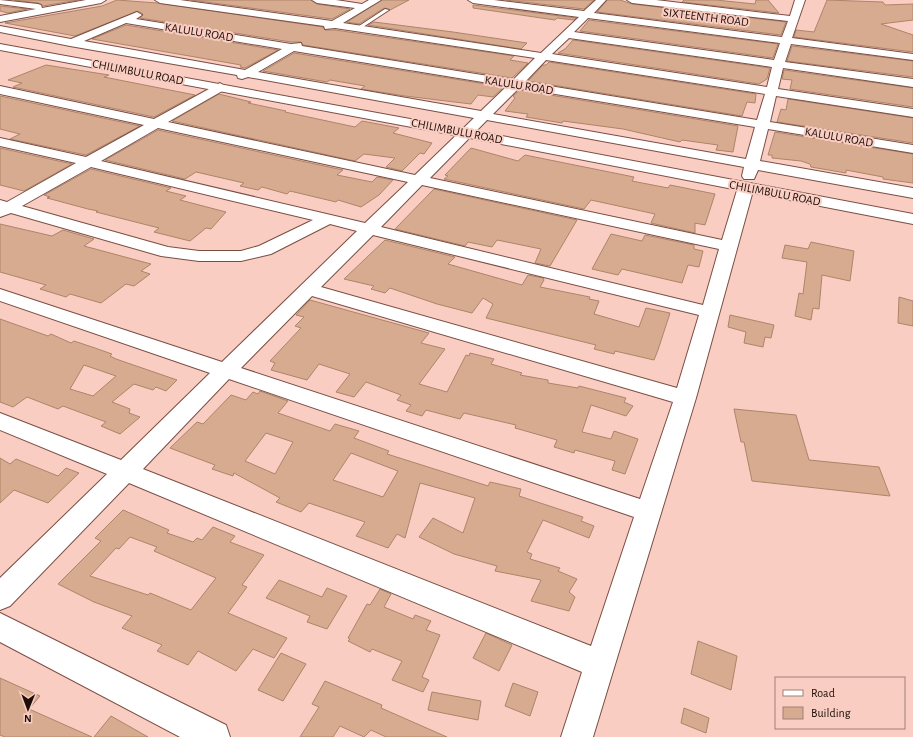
<svg xmlns="http://www.w3.org/2000/svg" width="913" height="737" viewBox="0 0 913 737" font-family="'Alegreya Sans',sans-serif">
<style>
.building{fill:#d7ab8f;stroke:#ae8469;fill-rule:evenodd}
.lines{fill:none;stroke-linecap:round;stroke-linejoin:round}
.lane-casing{stroke:#7b4e43;stroke-width:2}
.street-casing{stroke:#7b4e43;stroke-width:2}
.secondary-casing{stroke:#7b4e43;stroke-width:2}
.lane{fill:#fff;fill-rule:evenodd}
.street{fill:#fff;fill-rule:evenodd}
.secondary{fill:#fff;fill-rule:evenodd}
.labels{text-anchor:middle;dominant-baseline:central;stroke-width:4;stroke-linejoin:round;paint-order:stroke}
.far-street-label{font-size:12px;fill:#1e0d08;stroke:#f9cdc2}
</style>
<rect width="100%" height="100%" fill="#f9cdc2"/>
<!-- building -->
<path class="building" d="M14 0H78L43 6 38 3Z
M117 0 157 3 323 27 325 30H335L514 56 510 60 528 63 512 78 303 45 301 42H291L140 18 143 14 138 11 75 36 5 23 102 6Z
M191 0H311L317 4 350 9 332 19Z
M382 0H409L390 10 384 8 359 24 347 22Z
M506 0H594L584 9Z
M607 0H620L632 4 786 22 781 35 597 12Z
M684 0H716L755 4 756 0H768L779 13 682 2Z
M827 0 883 2 885 5 913 4V20L881 24 913 35V52L794 37 796 30 814 32Z
M473 5 576 18 574 20 557 18 555 20 473 8Z
M0 6 27 9 8 13 0 11Z
M589 20 778 44 773 58 580 31Z
M374 22 453 32 527 43 521 49 368 25Z
M126 25 278 50 245 68 240 67 241 65 92 39Z
M573 40 770 68 767 79 759 84 558 53 565 49Z
M792 46 913 61V77L787 61Z
M294 53 504 87 493 97 478 95 471 104 405 96 361 89 365 86 330 80 327 82 263 71Z
M549 62 756 94 755 103 747 102 742 116 528 81 543 65H546Z
M46 65 109 75 104 77 195 95 154 117 13 87 22 83 8 80Z
M784 70 913 88V107L790 89 792 80 782 79Z
M520 90 738 126 733 152 716 150 718 145 682 140 680 142 623 129 563 121 562 123 526 117 528 114 505 111 515 98 513 96Z
M219 94 251 102 248 103 286 111 285 112 355 127 362 121 399 128 393 133 432 143 424 154 420 153 402 171 386 167 395 158 364 154 355 161 172 121Z
M0 96 140 126 86 155 10 139 20 134 0 129Z
M788 99 913 118V143L777 122 781 109 786 110Z
M158 130 343 170 337 175 372 182 377 177 393 180 379 195 361 207 338 200 336 202 290 191 287 194 262 187 258 190 240 186 244 183 196 172 185 179 105 160Z
M775 132 913 154V183L883 179V177L846 170V173L811 167 810 164 801 161 772 158V155H768Z
M0 148 72 164 24 191 0 185Z
M471 148 518 161 525 155 634 177 632 181 668 188 670 185 715 194 705 225 695 223V233L651 223 655 214 591 200 584 209 444 179 448 176 445 175Z
M91 169 171 188 166 191 186 196 180 200 226 212 211 229 206 228 190 241 154 232 159 228 96 212 98 211 88 209 47 198 50 197 44 195Z
M434 189 577 220 550 266 535 263 541 249 497 240 492 247 468 242 465 246 395 229Z
M0 224 52 236 63 230 94 239 84 246 151 264 141 271 150 274 134 286 126 284 101 303 70 294 66 297 40 289 46 285 0 272Z
M611 234 642 241 645 235 694 245V249L703 251 699 267 688 265 682 283 622 269 618 275 592 269Z
M385 240 455 257 448 264 522 285 528 275 543 278 544 280 540 287 590 297 589 299 599 301 594 314 639 327 646 308 670 313 658 350 654 360 615 351 614 354 594 349 596 345 486 318 493 304 483 298 472 313 437 304 390 288 385 293 371 289 374 286 344 279Z
M811 242 854 251 850 281 822 275 819 309 813 308 811 320 795 316 799 293 803 294 807 262 782 258 785 245 808 249Z
M899 297 913 301V326L898 323Z
M310 300 429 333 421 343 445 349 419 384 447 392 466 355 469 356 470 353 494 359 491 364 522 373 520 375 548 380V383L578 388 579 386 626 398 624 402 633 406 626 416 591 405 582 432 611 439 614 431 638 439 625 474 612 470 615 461 575 450 574 453 554 447 557 440 515 428 516 425 464 413 460 419 426 410 422 416 406 411 411 405 397 400 401 395 366 382 354 397 336 392 350 374 319 364 307 380 271 370 275 363 270 361 301 328 295 326 304 317 296 315Z
M730 315 774 325 771 338 765 337 763 347 744 343 746 332 728 327Z
M0 319 48 336 51 334 71 343 74 341 92 347 112 354 110 356 116 359 177 380 166 391 156 387 153 390 134 384 112 402 130 409 129 413 140 417 120 434 101 426 106 422 63 406 58 409 27 397 13 407 0 402ZM84 365 116 376 93 396 70 389Z
M260 391 288 401 278 413 330 431 335 424 359 431 354 438 389 451 387 454 488 486 490 482 521 489 519 496 583 517 581 521 594 526 589 538 543 520 527 552 532 554 530 559 560 568 558 571 577 579 569 592 575 597 569 611 531 601 541 580 495 571 497 566 454 554 419 537 433 518 463 533 475 498 420 483 405 538 397 534 388 548 356 536 365 522 309 503 301 512 276 502 280 498 234 473 233 476 212 469 215 465 170 448 197 422 203 424 231 395 246 400 253 392 258 394ZM266 433 293 442 275 474 245 461ZM351 453 398 471 383 497 333 480Z
M734 409 796 415 809 460 879 467 890 496 752 481 744 442H741Z
M0 458 10 464 16 459 58 476 66 468 79 473 48 503 14 490 0 503Z
M123 510 169 530 167 533 193 542 197 538 202 540 213 527 235 536 230 542 264 555 242 585 247 587 228 613 287 638 274 658 253 649 236 671 198 651 188 665 157 651 162 645 122 628 132 616 94 602 58 584 101 541 95 538ZM130 537 157 547 154 551 216 578 191 610 150 593 148 595 90 576 116 548 119 549Z
M279 580 322 597 327 588 347 596 327 629 307 622 310 616 266 598Z
M380 589 391 594 384 607 413 619 415 615 431 621 426 630 440 635 422 677 429 680 423 692 392 680 402 661 372 649 370 652 348 641 350 639 348 638 367 604 370 605Z
M486 633 512 645 499 671 473 658Z
M698 641 737 656 731 690 691 674Z
M281 653 306 664 283 701 258 690Z
M0 678 40 696 29 709 92 737H5L0 735Z
M325 681 382 705 381 708 447 737H386L371 730 364 737 340 726 333 737H300L319 707 312 704Z
M513 683 538 692 530 716 505 706Z
M432 692 481 701 478 720 428 710Z
M684 708 709 718 706 733 681 723Z
M111 716 148 737H94Z"/>
<g class="lines">
<!-- lane casing -->
<g class="lane-casing">
<path id="lane" d="M385 9 389 10 360 29 356 28Z"/>
</g>
<!-- street casing -->
<g class="street-casing">
<path id="street" d="M0 0 38 4 41 5 42 8 86 0H106L101 3 0 22V16L36 9 0 4Z
M155 0H180L332 21 355 8 317 3 312 0H336L362 4 369 0H381L343 23 541 53 579 17 473 3 468 0H494L584 11 596 0H606L594 13 782 37 788 21 632 3 627 0H656L790 16 795 0H805L792 38 913 54V60L791 44 785 62 913 79V87L783 68 778 89 913 109V117L776 96 770 122 913 145V153L768 129 760 161 913 188V198L758 170 754 179H744L742 176 744 167 487 120 430 178 722 240 738 187 741 184H751L754 187 696 398 593 737H561L582 672 129 483 10 606 0 610V578L107 474 0 430V413L121 460 210 373 0 301V289L222 362 357 231 330 224 271 254 241 261H199L161 256 11 213 0 217V200L7 202 76 163 0 146V138L86 157 144 125 0 94V86L154 119 220 83 226 87 224 90 168 122 415 175 474 118 248 77 242 79 238 78 237 75 70 46 0 32V26L71 39 137 12 142 15 136 19 291 44 301 43 302 46 513 80 535 58 335 28 325 29 324 26 160 3ZM588 18 780 43 774 60 574 32ZM126 23 282 49 245 70 84 41ZM569 38 772 67 767 87 552 54ZM294 51 507 86 481 111 258 72ZM546 60 765 94 757 120 525 82ZM519 88 755 127 746 159 493 114ZM158 128 408 182 365 223 101 161ZM91 167 313 220 259 246 241 251H199L168 247 22 206ZM422 185 719 249 703 305 381 227ZM373 235 699 315 677 388 321 287ZM312 296 673 402 640 499 241 368ZM229 379 634 517 591 646 143 469Z
M0 613 226 725 230 737H180L0 642Z"/>
</g>
<!-- secondary casing -->
<g class="secondary-casing">
<path id="secondary" d="M0 44 465 129 913 214V224L465 137 0 50Z"/>
</g>
<!-- lane -->
<use href="#lane" class="lane"/>
<!-- street -->
<use href="#street" class="street"/>
<!-- secondary -->
<use href="#secondary" class="secondary"/>
</g>
<g class="labels">
<!-- far-street labels -->
<g class="far-street-label">
<text transform="translate(706 17) rotate(7)">SIXTEENTH ROAD</text>
<text transform="translate(199 32) rotate(9)">KALULU ROAD</text>
<text transform="translate(138 72) rotate(11)">CHILIMBULU ROAD</text>
<text transform="translate(519 85) rotate(9)">KALULU ROAD</text>
<text transform="translate(457 131) rotate(11)">CHILIMBULU ROAD</text>
<text transform="translate(839 137) rotate(10)">KALULU ROAD</text>
<text transform="translate(775 193) rotate(11)">CHILIMBULU ROAD</text>
</g>
</g>
<!-- legend -->
<rect x="775" y="677" width="130" height="52" fill="#f9cdc2" stroke="#a18078"/>
<rect x="783" y="690" width="20" height="6" fill="#ffffff" stroke="#a18078"/>
<text x="811" y="697" font-size="12" fill="#1e0d08">Road</text>
<rect x="783" y="707" width="20" height="12" fill="#d7ab8f" stroke="#a18078"/>
<text x="811" y="717" font-size="12" fill="#1e0d08">Building</text>
<!-- north arrow -->
<g transform="translate(28 709) rotate(181)" stroke="#f9cdc2" stroke-width="3" paint-order="stroke">
<path d="M0-3L7 15L0 10L-7 15Z" fill="#1e0d08"/>
<text y="-6" font-size="11" font-weight="bold" text-anchor="middle" fill="#1e0d08">N</text>
</g>
</svg>
